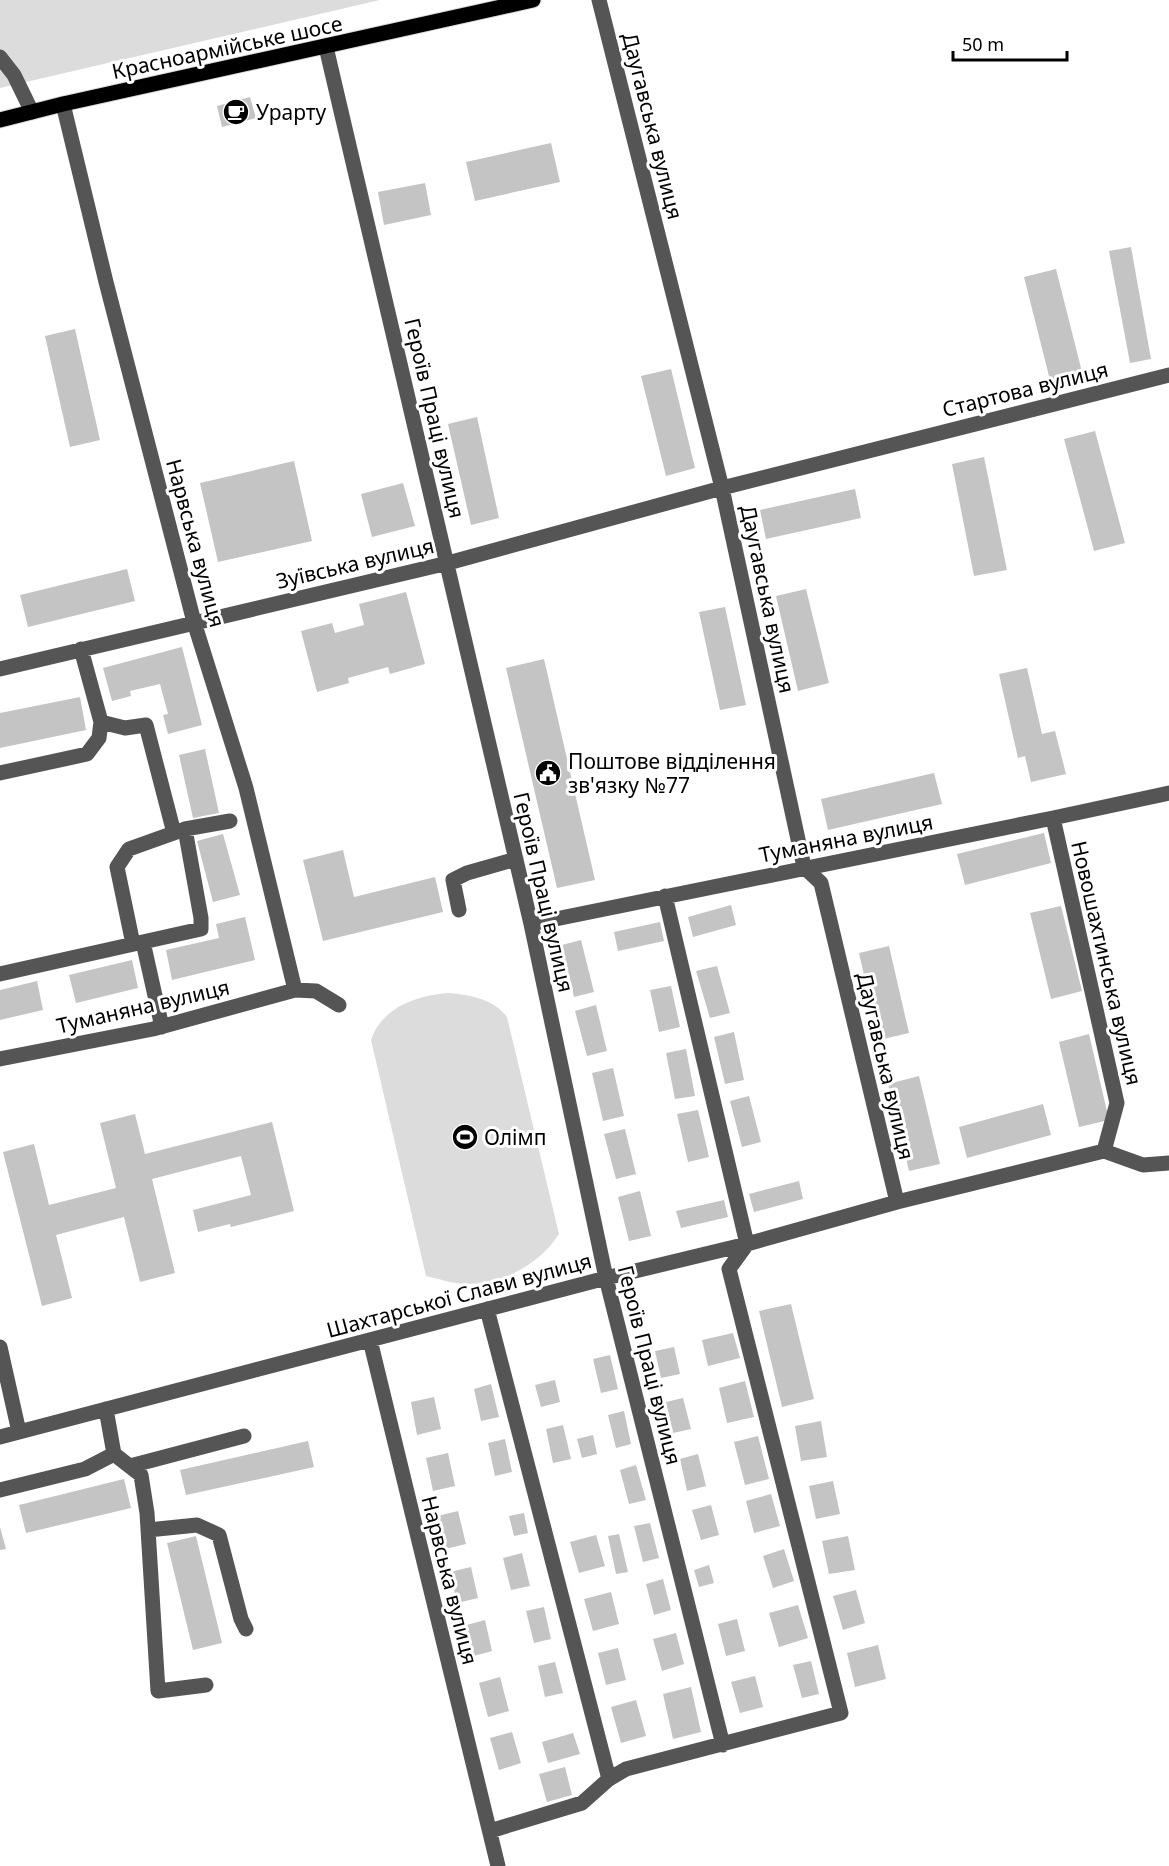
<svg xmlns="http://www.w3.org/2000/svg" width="1169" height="1866" viewBox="0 0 1169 1866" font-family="'Noto Sans',sans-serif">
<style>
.green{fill:#dcdcdc}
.building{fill:#c4c4c4}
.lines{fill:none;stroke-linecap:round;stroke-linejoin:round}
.major-casing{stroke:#dbdbdb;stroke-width:17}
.minor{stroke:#555;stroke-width:15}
.major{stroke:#000;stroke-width:15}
.labels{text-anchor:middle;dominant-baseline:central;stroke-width:6;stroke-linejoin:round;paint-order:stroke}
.street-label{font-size:21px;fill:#000;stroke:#fff}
.poi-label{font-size:21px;fill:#000;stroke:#fff;text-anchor:start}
</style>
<rect width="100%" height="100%" fill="#fff"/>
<!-- green -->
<path class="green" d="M0 0H380L0 88Z
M449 993C470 995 494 999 507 1017L559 1234C540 1264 503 1284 467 1284 454 1284 439 1279 426 1276L371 1040C382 1007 418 995 449 993Z"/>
<!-- building -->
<path class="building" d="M250 97 256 118 222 127 217 106Z
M551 143 560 182 475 201 466 162Z
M425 183 431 215 384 225 378 192Z
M1131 247 1151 359 1130 363 1109 251Z
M1056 269 1084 380 1052 388 1024 277Z
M75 329 100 440 70 447 45 336Z
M671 369 695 468 666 476 641 376Z
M477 417 499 518 471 525 448 424Z
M1095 431 1125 543 1094 551 1064 439Z
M984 457 1007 570 974 576 952 464Z
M294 461 312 541 218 562 200 483Z
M403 483 415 526 372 537 361 494Z
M855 489 861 518 766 539 760 510Z
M127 569 135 601 28 627 20 595Z
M806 589 829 683 798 691 776 596Z
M406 592 425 664 390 674 388 667 348 678 349 683 317 692 301 631 332 623 335 633 364 625 359 604Z
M725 607 746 705 720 710 699 612Z
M182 647 202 725 168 734 163 715 168 714 160 684 130 691 131 696 112 701 103 668Z
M544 659 595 880 557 888 506 668Z
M1027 668 1042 734 1055 731 1066 774 1031 782 1025 756 1018 758 999 674Z
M80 697 86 730 0 748V713Z
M205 749 219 813 193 818 179 755Z
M934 773 942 804 828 830 821 799Z
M1044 833 1051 863 965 885 957 854Z
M223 834 240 895 213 902 197 841Z
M343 850 354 897 435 877 443 912 323 941 303 860Z
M731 905 736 925 693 937 688 917Z
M1061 906 1082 991 1051 999 1030 913Z
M245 917 255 960 172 980 166 950 219 938 216 924Z
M660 922 664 941 618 951 614 932Z
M581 940 594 992 574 997 562 945Z
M889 946 909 1033 879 1040 859 953Z
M132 960 138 988 76 1003 69 975Z
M717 966 730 1013 710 1018 696 971Z
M37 981 43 1010 0 1020V990Z
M671 986 680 1027 659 1032 650 990Z
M596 1005 607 1051 587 1056 575 1011Z
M734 1032 744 1080 725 1084 714 1037Z
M1089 1034 1109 1120 1079 1127 1059 1042Z
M686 1049 695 1096 675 1099 666 1053Z
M613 1068 624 1116 603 1121 592 1073Z
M919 1076 940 1164 909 1171 888 1084Z
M749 1096 761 1142 742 1147 730 1101Z
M1043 1104 1051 1135 967 1158 959 1127Z
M698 1110 709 1157 688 1162 677 1114Z
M135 1114 145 1154 272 1122 294 1211 231 1227 230 1224 198 1232 193 1210 251 1195 241 1156 152 1179 175 1273 140 1282 124 1217 56 1235 72 1298 42 1306 3 1152 34 1144 49 1205 116 1188 100 1123Z
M625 1129 636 1174 616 1179 604 1134Z
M799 1181 803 1199 754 1212 749 1194Z
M640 1191 651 1236 629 1241 618 1197Z
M724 1200 728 1217 681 1228 676 1211Z
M791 1304 814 1399 782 1407 759 1311Z
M733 1333 740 1358 708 1366 702 1340Z
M674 1347 680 1374 661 1378 655 1351Z
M610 1355 618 1389 601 1393 593 1359Z
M555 1380 560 1402 541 1407 535 1385Z
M745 1381 754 1417 727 1423 719 1388Z
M491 1384 499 1417 481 1421 474 1389Z
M434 1397 441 1429 417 1435 411 1402Z
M683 1398 691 1429 673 1433 666 1402Z
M624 1411 631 1444 616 1448 608 1415Z
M821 1421 827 1457 801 1461 795 1426Z
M563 1425 571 1459 553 1463 546 1429Z
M593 1435 597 1454 582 1458 577 1439Z
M758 1436 769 1479 745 1485 734 1442Z
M505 1439 512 1472 495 1476 488 1443Z
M308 1441 314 1467 186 1495 180 1470Z
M448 1453 455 1486 433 1491 426 1458Z
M698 1454 706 1486 687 1491 680 1459Z
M636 1465 646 1500 629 1504 620 1470Z
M124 1479 131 1508 26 1533 19 1505Z
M833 1481 840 1514 816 1519 809 1486Z
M771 1494 780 1526 754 1533 746 1501Z
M711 1505 719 1535 701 1540 692 1510Z
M458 1511 466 1544 445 1549 437 1516Z
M524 1513 528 1533 514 1536 509 1516Z
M650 1523 659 1558 643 1562 634 1526Z
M0 1527 6 1549 0 1550Z
M619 1534 628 1572 616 1574 608 1536Z
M596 1535 605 1566 579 1573 570 1542Z
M196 1536 222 1643 193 1650 167 1543Z
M848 1536 855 1570 829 1574 822 1541Z
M784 1549 794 1581 773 1588 763 1556Z
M522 1553 530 1586 511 1590 503 1558Z
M709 1565 714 1583 699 1587 694 1570Z
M471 1567 478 1598 457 1603 450 1572Z
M663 1579 671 1610 654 1615 646 1584Z
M856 1590 865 1623 843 1630 833 1596Z
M611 1592 619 1624 593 1631 584 1599Z
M798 1605 808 1638 779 1647 769 1613Z
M544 1607 551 1639 534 1643 526 1611Z
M737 1619 745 1651 726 1656 718 1624Z
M485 1620 492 1651 470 1657 463 1626Z
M676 1633 684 1664 662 1671 653 1639Z
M878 1645 886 1679 855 1687 847 1653Z
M618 1648 626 1680 606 1685 598 1653Z
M811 1661 819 1694 802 1698 793 1665Z
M555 1662 563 1693 545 1697 538 1666Z
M755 1676 763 1707 740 1713 731 1682Z
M500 1677 509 1711 488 1717 479 1683Z
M691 1687 701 1732 673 1739 663 1694Z
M636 1700 646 1736 621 1743 611 1707Z
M512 1732 521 1763 499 1770 490 1738Z
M573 1733 580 1754 548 1763 542 1742Z
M565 1767 572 1795 547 1802 539 1774Z"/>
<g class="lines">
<!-- major casing -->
<g class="major-casing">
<path id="major" d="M0 120 63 104 533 0"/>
</g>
<!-- minor -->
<path class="minor" d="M599 0 722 488 804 867 821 883 897 1202
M326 47 531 924 606 1278 723 1745
M0 57 14 75 32 112
M63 104 106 282 194 622 246 788 295 990
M0 669 448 563 722 488 1169 375
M101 722 125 728 146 725 174 833
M0 773 87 754 99 738 101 722 81 649
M1053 818 1117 1103 1104 1151
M459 910 453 880 467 873 516 859
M531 924 1053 818 1169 793
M143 942 162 1027
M133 944 117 867 129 849 185 829 230 821
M0 974 201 929V918L185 829
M0 1059 153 1029 295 990 316 991 339 1005
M1104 1151 1143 1165 1169 1163
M487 1309 609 1779
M370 1340 498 1866
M0 1347 19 1432
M0 1437 606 1278 747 1244 897 1202 1104 1151
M114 1454 141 1475 147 1513 158 1691 206 1685
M130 1466 244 1436
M0 1490 85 1469 114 1454 106 1409
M148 1530 197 1525 219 1535 241 1619 246 1629
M490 1831 582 1803 609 1779 626 1769 841 1713 729 1269 747 1244 665 896"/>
<!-- major -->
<use href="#major" class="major"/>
</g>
<!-- icons -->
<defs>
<g id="cafe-disc" transform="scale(1.35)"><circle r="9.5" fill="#000" stroke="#fff"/><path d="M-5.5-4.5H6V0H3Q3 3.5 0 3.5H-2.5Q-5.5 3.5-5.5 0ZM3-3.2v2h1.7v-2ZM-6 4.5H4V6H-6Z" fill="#fff"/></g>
<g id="civic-disc" transform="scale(1.35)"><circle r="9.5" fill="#000" stroke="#fff"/><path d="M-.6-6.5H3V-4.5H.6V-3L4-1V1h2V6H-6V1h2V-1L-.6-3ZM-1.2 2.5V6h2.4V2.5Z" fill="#fff"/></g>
<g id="stadium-disc" transform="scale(1.35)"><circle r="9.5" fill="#000" stroke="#fff"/><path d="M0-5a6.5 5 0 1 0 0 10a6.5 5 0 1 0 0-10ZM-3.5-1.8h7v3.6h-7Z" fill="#fff"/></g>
</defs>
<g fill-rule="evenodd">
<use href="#cafe-disc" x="236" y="112"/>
<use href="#civic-disc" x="548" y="773"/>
<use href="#stadium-disc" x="465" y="1137"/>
</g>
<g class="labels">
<!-- street labels -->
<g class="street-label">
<text transform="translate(227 47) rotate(-12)">Красноармійське шосе</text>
<text transform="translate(653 126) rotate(76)">Даугавська вулиця</text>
<text transform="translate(1025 389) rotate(-14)">Стартова вулиця</text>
<text transform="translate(435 418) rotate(77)">Героїв Праці вулиця</text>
<text transform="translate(196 543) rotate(75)">Нарвська вулиця</text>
<text transform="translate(355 563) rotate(-13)">Зуївська вулиця</text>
<text transform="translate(768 599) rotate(78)">Даугавська вулиця</text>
<text transform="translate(846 838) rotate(-11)">Туманяна вулиця</text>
<text transform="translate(544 892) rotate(77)">Героїв Праці вулиця</text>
<text transform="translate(1107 963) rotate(77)">Новошахтинська вулиця</text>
<text transform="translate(143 1006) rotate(-13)">Туманяна вулиця</text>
<text transform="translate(886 1066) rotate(77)">Даугавська вулиця</text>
<text transform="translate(459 1295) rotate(-15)">Шахтарської Слави вулиця</text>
<text transform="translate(650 1365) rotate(76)">Героїв Праці вулиця</text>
<text transform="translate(450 1580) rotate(76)">Нарвська вулиця</text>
</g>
<!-- poi labels -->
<g class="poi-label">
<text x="256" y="112">Урарту</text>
<text x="568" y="761">Поштове відділення<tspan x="568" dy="24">зв'язку №77</tspan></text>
<text x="484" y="1137">Олімп</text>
</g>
</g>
<!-- scale -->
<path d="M953 51v9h114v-9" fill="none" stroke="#000000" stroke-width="3"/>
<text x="962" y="51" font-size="18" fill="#000000" stroke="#ffffff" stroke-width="4.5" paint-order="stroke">50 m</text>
</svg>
